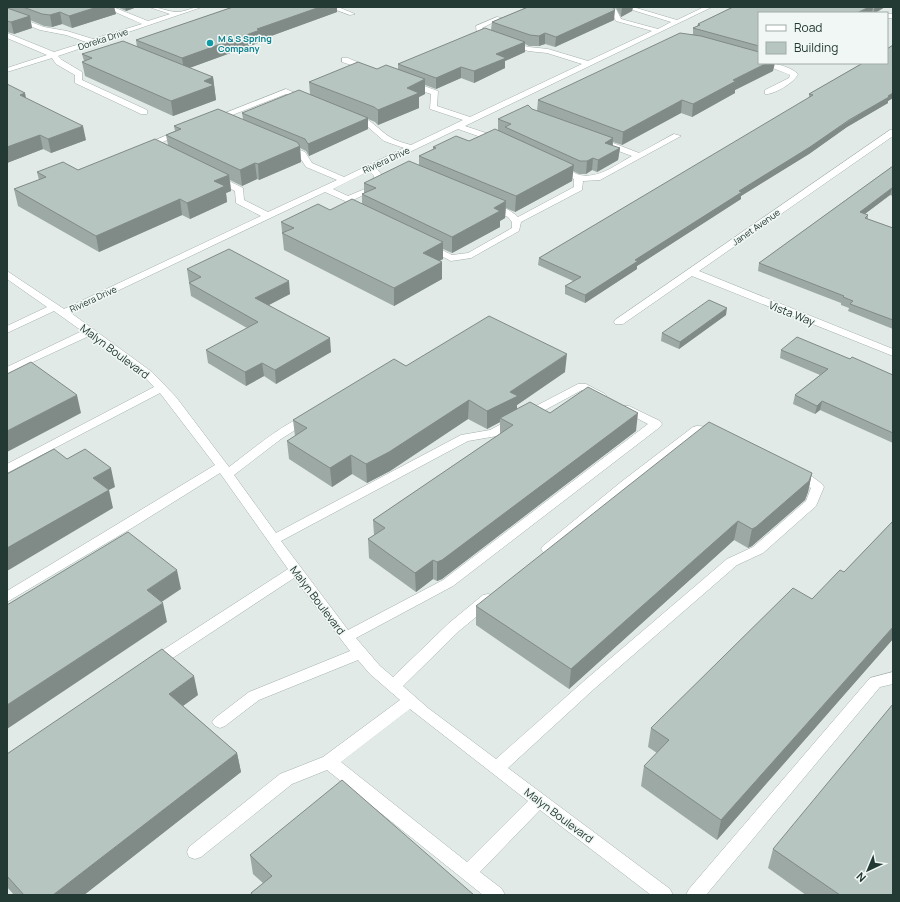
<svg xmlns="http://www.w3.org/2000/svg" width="900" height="902" viewBox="0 0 900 902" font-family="Manrope,sans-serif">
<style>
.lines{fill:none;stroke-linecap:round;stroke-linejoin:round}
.minor-casing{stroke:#a4b1ae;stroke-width:1}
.minor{fill:#fff;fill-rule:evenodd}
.wall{fill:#9da9a5}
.shaded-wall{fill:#808a86}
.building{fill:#b7c5c0;stroke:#808a86}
.culture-dot{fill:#0f9aa8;stroke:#f1f7f4;stroke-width:1.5}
.labels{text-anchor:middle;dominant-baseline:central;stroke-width:3;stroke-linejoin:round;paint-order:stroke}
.far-culture-label{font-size:9px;font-weight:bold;fill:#0d838f;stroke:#f1f7f4;text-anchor:start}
.far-street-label{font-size:9px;fill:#233934;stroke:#f1f7f4}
.street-label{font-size:11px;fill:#233934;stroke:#f1f7f4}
</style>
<rect width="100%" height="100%" fill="#e1eae7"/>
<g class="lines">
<!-- minor casing -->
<g class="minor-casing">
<path id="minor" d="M104 7H113L148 21 170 14 149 7C159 7 169 12 177 12 185 12 192 7 202 7L58 56 62 60 82 72V80L147 110V114H141L75 83V75L56 64 52 58 7 72V68L47 55 7 38V33L54 52 86 42 66 35 40 30 7 17V13L44 27 67 31 93 39 142 24Z
M328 7H338L355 14 350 15Z
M602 7 616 9 621 19 658 29 671 22 623 7H633L677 20 704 7H712L465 126 501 138V142H495L458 129 376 168 382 175 383 186 353 200 363 213 361 215H355L345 201 325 192 71 313 152 372 176 397 229 467C243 457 296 412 311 416L313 418 311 420 281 439 234 475 276 533 461 435 490 430 578 384H586L605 394 607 396 605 398H597L582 390 497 436 468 441 281 541 348 630 443 580 648 424 621 410 619 408 621 406H629L660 421 662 424 660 427 453 586 356 638 380 666 393 677 449 623 483 595 488 594 493 595 495 599 493 603 459 631 403 686 428 708 496 759 584 681 727 559 753 547 806 501 811 488 794 475 792 472 794 469H802L822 484 824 487 816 506 763 553 737 565 594 689 508 768 670 889 673 895H651L540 810 480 872 502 889 505 895H483L327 770 292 784 201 857 195 859 189 857 187 852 189 847 280 774 323 757 400 700 370 674 358 660 259 700 225 726 220 728 215 726 212 722 215 718 249 692 350 651 294 578 159 667 154 669 149 667 147 663 149 659 288 569 220 473 132 528 7 602V591L215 465 160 393 7 473V464L154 387 144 376 89 336 7 374V367L82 331 54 311 7 333V326L47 307 7 279V271L64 309 261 216 236 203 235 191 213 180V176H219L243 188 244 200 268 212 337 180 306 167 299 156 282 149V145H288L305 152 312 163 344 177 404 148 384 141 368 127 351 120V116C367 113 378 130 390 137 396 141 404 143 411 145L463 120 430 109 431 94 407 86V82H413L438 91 437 106 470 117 582 64 547 53 528 51 507 44V42L529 47 548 49 588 61 652 31 616 21 611 11ZM369 171 374 176V185L348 196 333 189ZM410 709 528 801 467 862 341 762Z
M887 14H893V18H887Z
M497 17 502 18 482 28V32L494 36V38L477 34 476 26Z
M342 58H348L373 69 369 71 342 62Z
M760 63C773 63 788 65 798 74 795 82 774 95 765 94V90L789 78 790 75Z
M286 89 309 99 305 101 286 94 217 121 210 119Z
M179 130 186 132 151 147H148L144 145Z
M890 130H893V136L699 271 893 349V356L692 276 623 324H615L614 322 615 320Z
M674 134 681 136 600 180 583 181 582 190 521 222 519 231 471 258 451 261 424 247 429 244 432 245 452 255 468 253 512 228V222L508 217 487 208V204C496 202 512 211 518 217L574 187V179L555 169V165C565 163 572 174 580 175 599 179 617 164 632 156L602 145V141H608L639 153Z
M697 426 714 427 720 431 714 435 700 434 629 488 553 552H543L541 549 543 546 621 482 693 427Z
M893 672V684L880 687 706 895H686L689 889 870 678Z"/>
</g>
<!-- minor -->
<use href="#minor" class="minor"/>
</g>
<!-- wall -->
<path class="wall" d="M7 7H114L116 14 72 28 62 24 52 27 44 26 30 20 32 28 14 34 7 32Z
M117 7H137L126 11Z
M233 7H337V12L260 40 261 42 189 68 213 77 216 100 173 116 85 76 82 62 84 61 82 54 137 47 136 40Z
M525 7H633L632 11 621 17 616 8 613 7 614 20 555 47 545 44 539 46H529L525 44V52L505 61V68L474 83 461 78 436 89 425 85V94L419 97V108L378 125 375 122 368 119V129L309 156 306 151 300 148 301 162 259 180 257 179 242 186 230 180 231 191 226 193 227 202 190 219 182 215 99 252 18 206 14 189 39 180 37 172 78 170 168 145 166 135 175 131 174 126 243 119 242 113 310 94 309 82 377 69H398V64L491 30 492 22 525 8Z
M733 7H885L875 13H873L872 12 759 13V63L773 71 735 90V93L692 117 681 113 622 145 613 142V146L620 148 618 160 597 172 592 170 586 174H579L573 171 572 181 515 212 506 208 505 218 500 221V227L452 253 443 249V259L439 261 442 262V279L394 306 284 250 281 222 330 210 362 204V194L364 193V183L419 165V156L433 149V147L469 141 498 130V119L532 109 537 111 538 100 693 34V28L697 26 698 24Z
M893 45V98L888 101V103L847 127 809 154 741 196V199L637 266V269L585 303 565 294V286L573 281 538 265 539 258 809 98V94Z
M7 84 26 98 86 140 51 153 43 149 7 163Z
M893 166V196L890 195 865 214 868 215V219L893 228V329L848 311 849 308 841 305V303L758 271 759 263Z
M187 269 290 294 269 305 331 352 276 384 264 376 246 386 208 363 206 350 247 328 191 296Z
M726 315 679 349 661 341 662 333Z
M781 350 850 359 893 375V443L820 410 815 414 793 404 795 395 820 375 780 358Z
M406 366 565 372 517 405V409L550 413 636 431 442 579 437 581 433 579 416 592 369 558 368 539 374 535 373 520 500 434V422L487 429 468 419 390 471 367 483 352 474 332 487 289 459 287 441 295 436 293 420Z
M812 473 808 492 805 500 752 546 748 548 734 540 569 689 476 625V606Z
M893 521V639L717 840 641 786 644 766 657 753 648 747 651 728 812 599 844 572Z
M198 695 183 706 237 753 241 772 84 895H14L7 887V754Z
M773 849 893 895H806L768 868Z
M250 855 474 895H251V893L263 883 253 874Z"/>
<!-- shaded-wall -->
<path class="shaded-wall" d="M97 7H114L116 14 72 28 69 16Z
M125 7H137L126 11Z
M320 7H337V12L260 40 261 42 184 70 182 58 257 29Z
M622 7H633L632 11 621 17Z
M869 7H873L872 13H857Z
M875 7H885L875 13H873Z
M615 10 614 20 555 47 556 37Z
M60 12 62 24 52 27 50 15Z
M30 16 32 28 14 34 11 22Z
M545 33V44L539 46V36Z
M525 42V52L505 61V68L474 83V71L496 54Z
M767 63H775L773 71 735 90V93L692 117 693 104 733 80Z
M461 67V78L436 89V78Z
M213 77 216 100 173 116 171 101 204 81Z
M425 79V94L419 97V108L378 125V110L407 88Z
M25 93 28 107 20 95Z
M893 93V98L888 101V103L847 127 809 154 741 196V199L637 266V269L585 303V295L635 260 739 191Z
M682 100 681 113 622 145 623 132Z
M368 118V129L309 156 308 144Z
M83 126 86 140 51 153 48 139Z
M40 135 43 149 7 163V147Z
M613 138 612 150 605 143Z
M300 146 301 162 259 180 258 164Z
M620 148 618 160 597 172 598 160Z
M593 158 592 170 586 174 587 161Z
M255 163 257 179 242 186 240 170Z
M574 165 572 181 515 212 516 196Z
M229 175 231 191 226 193 227 202 190 219 187 203 214 181Z
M892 188 890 195 858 219 860 212Z
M180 199 182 215 99 252 96 236Z
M506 201 505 218 500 221V227L452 253V237L494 208Z
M443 242V259L423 270V253Z
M442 262V279L394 306V288Z
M289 281 290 294 257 311 255 298Z
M727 308 726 315 679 349 680 342Z
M330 338 331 352 276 384 275 370Z
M567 354 565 372 517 405V414L500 418V422L487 429V411L510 392Z
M262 363 264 376 246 386 245 372Z
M77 395 81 413 7 452V431Z
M469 400 468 419 390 471 367 483 366 464Z
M822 401 820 410 815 414 817 406Z
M638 413 636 431 442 579 437 581V562Z
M351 455 352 474 332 487 330 468Z
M111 468 115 487 109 490 113 508 7 571V548L93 478Z
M812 473 808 492 805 500 752 546 748 548 752 529Z
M738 521 734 540 569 689 571 669Z
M433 560V579L416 592 415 573Z
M177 570 181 589 151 609 147 590Z
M163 603 167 622 7 729V705Z
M893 627V639L717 840 721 820Z
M194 676 198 695 173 713 169 694Z
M237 753 241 772 84 895H53Z"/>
<!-- building -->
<path class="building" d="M23 7H97L69 16 60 12 50 15 42 14Z
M233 7H320L257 29 260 30 182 58 136 40Z
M528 7H613L615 10 556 37 545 33 539 36 530 35 492 22Z
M733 7H869L857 13H759V46L693 28 700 25 698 24Z
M7 8 30 16 11 22 7 21Z
M485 28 525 42 496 54 506 58 474 71 461 67 436 78 398 64Z
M680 33 701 36 759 52V63H767L733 80 736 81 693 104 682 100 623 132 538 100Z
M123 41 213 77 204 81 214 85 171 101 82 62 92 58 82 54Z
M893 45V93L888 96 889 97 849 120 810 147 739 191 742 192 635 260 638 261 585 295 565 286 581 277 539 258 813 95 809 94 863 63H887V49Z
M358 62 377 69 386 65 425 79 407 88 419 93 378 110 374 107 309 82Z
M7 84 25 93 20 95 83 126 48 139 40 135 7 147Z
M299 90 368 118 308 144 305 139 242 113Z
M528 105 532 109 613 138 605 143 620 148 598 160 593 158 587 161H580L505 127 511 124 498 119Z
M218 109 297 142 300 146 258 164 255 163 240 170 166 135 181 129 174 126Z
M495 129 574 165 516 196 419 156 436 148 433 147 456 136 469 141Z
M155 139 229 175 214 181 225 186 187 203 180 199 96 236 14 189 46 177 37 172 63 162 78 170Z
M409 161 506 201 494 208 500 211 452 237 362 194 376 188 364 183Z
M893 166V188H892L860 212 868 215 865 218 893 228V320L850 304 853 301 843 297 844 296 759 263Z
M352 199 443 242 423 253 442 262 394 288 282 233 294 228 281 222 318 204 330 210Z
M229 249 289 281 255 298 330 338 275 370 262 363 245 372 206 350 258 322 189 283 201 277 187 269Z
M709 300 727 308 680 342 662 333Z
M489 316 567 354 510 392 518 396 487 411 469 400 389 452 366 464 351 455 330 468 287 441 307 428 293 420 394 359 406 366Z
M797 337 850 359 852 357 893 375V433L822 401 817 406 795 395 828 369 781 350Z
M31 362 77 395 7 431V374Z
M588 387 638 413 442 560 437 562 433 560 415 573 368 539 385 528 373 520 513 425 500 418 530 402 550 413Z
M709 422 812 473 809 481 756 527 752 529 738 521 571 669 476 606Z
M54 449 67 459 85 449 111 468 93 478 109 490 7 548V474Z
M893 521V627L721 820 644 766 669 740 651 728 793 588 812 599 840 570 844 572Z
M128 532 177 570 147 590 163 603 7 705V605Z
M162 649 194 676 169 694 237 753 53 895H24L7 876V754Z
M893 704V895H840L773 849Z
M342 780 474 895H252L251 893 272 876 250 855Z"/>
<!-- markers -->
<circle class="culture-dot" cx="210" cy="43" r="4"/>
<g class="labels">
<!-- far-culture labels -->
<g class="far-culture-label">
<text x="218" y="38">M &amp; S Spring<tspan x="218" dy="10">Company</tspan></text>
</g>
<!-- far-street labels -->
<g class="far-street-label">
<text transform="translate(103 39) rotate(-18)">Doreka Drive</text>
<text transform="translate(386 160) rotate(-25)">Riviera Drive</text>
<text transform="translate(756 227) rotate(-35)">Janet Avenue</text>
<text transform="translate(93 299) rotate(-25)">Riviera Drive</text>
</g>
<!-- street labels -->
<g class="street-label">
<text transform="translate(792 313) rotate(22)">Vista Way</text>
<text transform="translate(115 351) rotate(37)">Malyn Boulevard</text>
<text transform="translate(318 600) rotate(53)">Malyn Boulevard</text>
<text transform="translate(559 815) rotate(37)">Malyn Boulevard</text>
</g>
</g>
<!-- border -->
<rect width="900" height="902" fill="none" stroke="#233934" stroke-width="16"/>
<!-- legend -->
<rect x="758" y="12" width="130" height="52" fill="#f1f7f4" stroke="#9faba7"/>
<rect x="766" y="25" width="20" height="6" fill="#ffffff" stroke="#9faba7"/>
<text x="794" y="32" font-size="12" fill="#233934">Road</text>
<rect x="766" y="42" width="20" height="12" fill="#b7c5c0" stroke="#9faba7"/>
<text x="794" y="52" font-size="12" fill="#233934">Building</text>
<!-- north arrow -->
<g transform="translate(868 870) rotate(224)" stroke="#f1f7f4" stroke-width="3" paint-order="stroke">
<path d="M0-3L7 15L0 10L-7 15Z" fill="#233934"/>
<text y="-6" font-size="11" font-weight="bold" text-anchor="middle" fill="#233934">N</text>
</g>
</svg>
